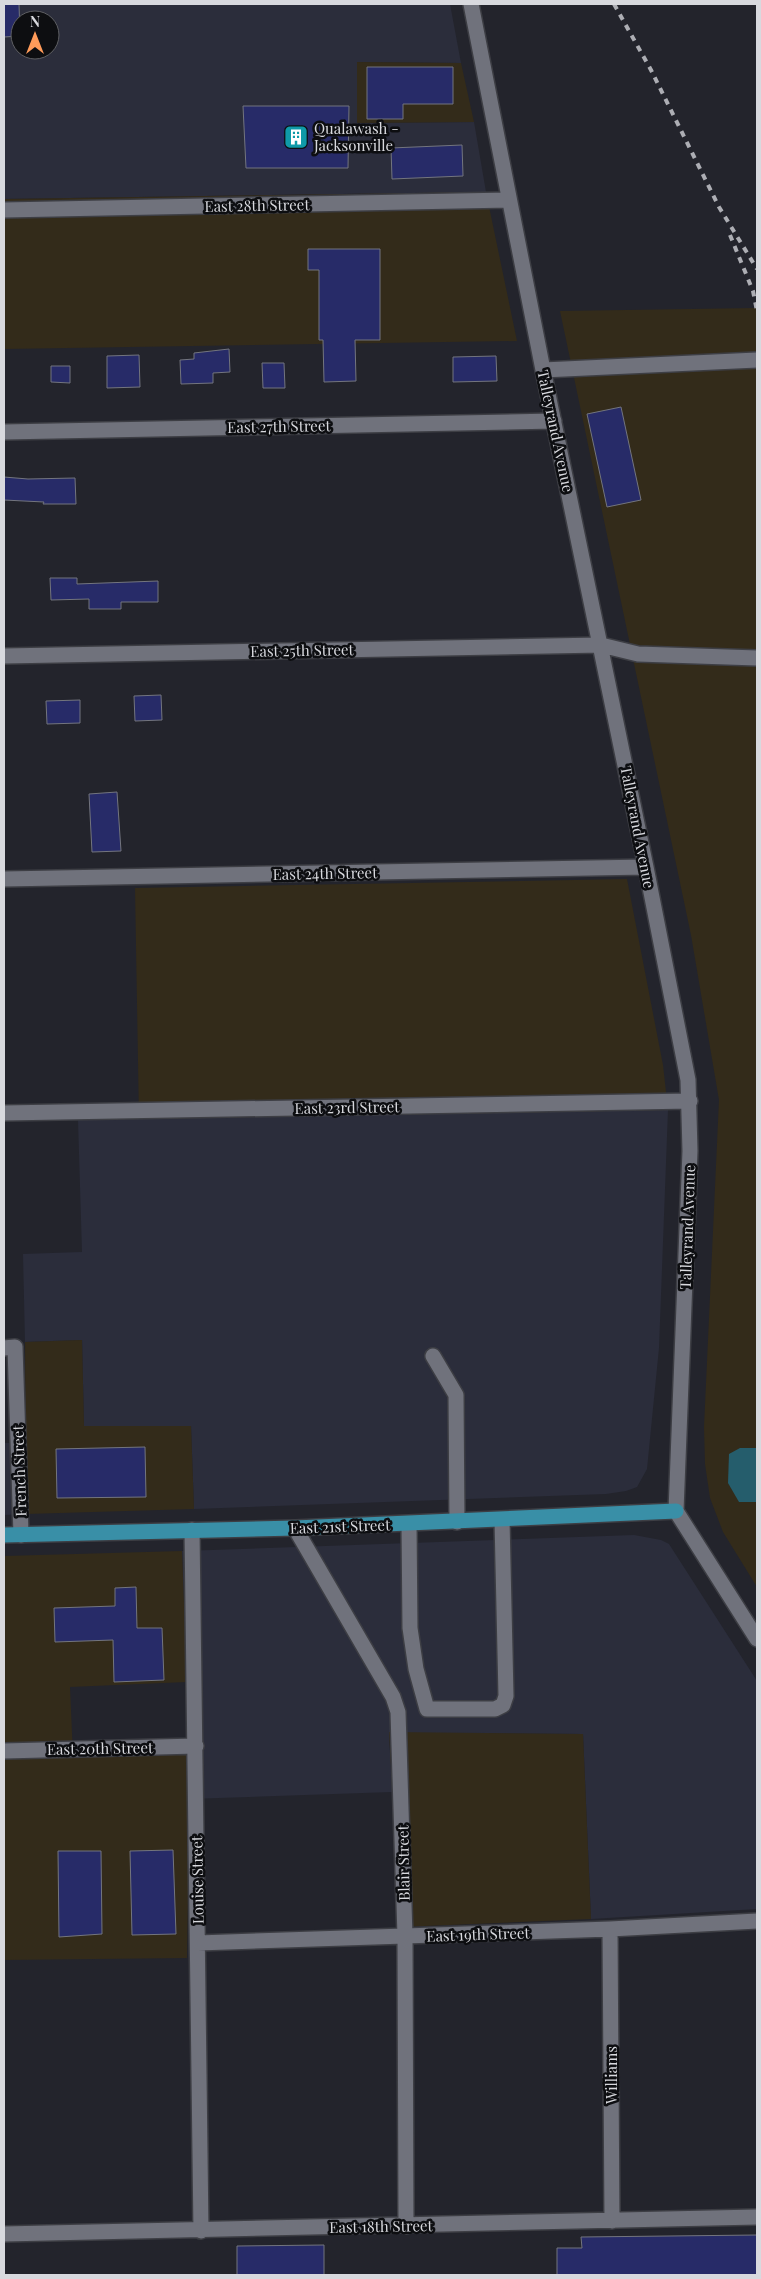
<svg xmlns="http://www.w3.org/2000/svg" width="761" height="2279" viewBox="0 0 761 2279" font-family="'Playfair Display',serif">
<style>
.built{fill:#2b2d3b;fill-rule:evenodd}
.industrial{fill:#332b1a}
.water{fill:#255d6c}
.building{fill:#272b68;stroke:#73757e}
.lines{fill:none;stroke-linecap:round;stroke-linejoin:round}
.minor-casing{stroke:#3d3e44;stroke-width:18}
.major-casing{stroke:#3d3e44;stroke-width:18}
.minor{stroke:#70727c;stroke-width:15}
.major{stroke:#398fa7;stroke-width:15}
.rail{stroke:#adaeb4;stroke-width:4;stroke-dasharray:6 6;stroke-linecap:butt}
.labels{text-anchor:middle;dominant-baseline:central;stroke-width:5;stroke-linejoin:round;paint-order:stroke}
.poi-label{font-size:15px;fill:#d8d9de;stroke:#0d0e11;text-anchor:start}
.street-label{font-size:15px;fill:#d8d9de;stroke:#0d0e11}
</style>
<rect width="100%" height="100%" fill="#23242c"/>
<!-- built -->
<path class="built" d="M4 4H450L461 63 358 62V123L474 122 486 192 4 199ZM20 20H50V50H20Z
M668 1110 659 1348 647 1469 637 1487 626 1491 606 1494 194 1509 191 1426H84L82 1340 25 1342 23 1254 82 1252 78 1120Z
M4 1443H25L26 1514 4 1515Z
M634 1535 661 1540 669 1544 757 1681V1909L591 1919 583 1734 389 1733 392 1792 189 1799 190 1754 182 1551Z"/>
<!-- industrial -->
<path class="industrial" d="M357 62 461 63 474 122 357 123Z
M486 192 517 341 4 349V199Z
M757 308V1587L723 1532 710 1498 705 1464 704 1427 719 1100 691 935 560 311Z
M627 879 663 1065 668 1110 139 1119 135 888Z
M82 1340 84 1426H191L194 1509 26 1514 25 1342Z
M182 1551 187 1682 70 1687 73 1756 190 1754 187 1958 4 1960V1556Z
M389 1732 583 1734 591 1919 400 1927Z"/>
<!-- water -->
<path class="water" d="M740 1448H757V1502H739L728 1483 729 1454Z"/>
<!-- building -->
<path class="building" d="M4 4H19L20 36 4 37Z
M367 67H453V104H403V119H367Z
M243 106H349L348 168H246Z
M462 145 463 176 392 179 391 148Z
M308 249H380V340H355L356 381 324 382 323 340H319V270H308Z
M229 349 230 372 213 373V383L181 384 180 360 194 359V353Z
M139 355 140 387 107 388V356Z
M496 356 497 381 453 382V357Z
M262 363H284L285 388H263Z
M51 366H70V383L51 382Z
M621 407 641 500 607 507 587 414Z
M4 477 28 479 75 478 76 504H43L44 502 4 500Z
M50 578H77V584L158 581V602H121V609H89V599L51 600Z
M161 695 162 720 135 721 134 696Z
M80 700V723L47 724 46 701Z
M117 792 121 851 92 852 89 794Z
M145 1447 146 1497 57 1498 56 1449Z
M136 1587 137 1628H162L164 1680 114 1682 113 1640 55 1642 54 1608 115 1606V1588Z
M173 1850 176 1934 132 1935 130 1851Z
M58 1851H101L102 1934 59 1937Z
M757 2235V2275H557V2248H582L581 2237Z
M324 2245V2275H237V2246Z"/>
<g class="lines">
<!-- minor casing -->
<g class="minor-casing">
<path id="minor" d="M471 4 543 370 646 867 688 1080 690 1151 676 1511 757 1639
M4 210 509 200
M543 370 757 360
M4 432 554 421
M4 656 601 645 638 654 757 658
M4 879 646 867
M4 1113 690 1101
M4 1348 15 1347 21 1535
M433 1356 456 1395 457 1522
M409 1524 410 1628 416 1669 427 1709H495L503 1705 506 1696 502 1520
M295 1528 393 1697 398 1712 405 1936 406 2226
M192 1530 201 2231
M4 1751 196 1746
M610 1929 612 2221
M198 1943 610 1929 757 1921
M4 2234 757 2217"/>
</g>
<!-- major casing -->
<g class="major-casing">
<path id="major" d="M4 1535 295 1528 676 1511"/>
</g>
<!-- minor -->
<use href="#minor" class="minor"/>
<!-- major -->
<use href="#major" class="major"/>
<!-- rail -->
<path class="rail" d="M614 4 651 70 719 207 757 269
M730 235 753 291 757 311"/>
</g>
<!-- icons -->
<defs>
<g id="building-square" transform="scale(1.25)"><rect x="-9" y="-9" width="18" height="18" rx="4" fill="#0f9aa8" stroke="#0d0e11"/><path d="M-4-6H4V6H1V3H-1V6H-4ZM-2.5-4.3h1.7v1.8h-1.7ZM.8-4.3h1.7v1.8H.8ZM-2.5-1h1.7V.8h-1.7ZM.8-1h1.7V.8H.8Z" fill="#fff"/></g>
</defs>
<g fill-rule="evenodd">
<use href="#building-square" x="296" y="137"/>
</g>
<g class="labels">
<!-- poi labels -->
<g class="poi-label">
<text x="314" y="128">Qualawash -<tspan x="314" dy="17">Jacksonville</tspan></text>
</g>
<!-- street labels -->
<g class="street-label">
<text transform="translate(257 205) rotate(-1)">East 28th Street</text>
<text transform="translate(279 426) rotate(-1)">East 27th Street</text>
<text transform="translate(556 431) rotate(78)">Talleyrand Avenue</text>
<text transform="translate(302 650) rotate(-1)">East 25th Street</text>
<text transform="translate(638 827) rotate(79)">Talleyrand Avenue</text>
<text transform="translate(325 873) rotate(-1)">East 24th Street</text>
<text transform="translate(347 1107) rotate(-1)">East 23rd Street</text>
<text transform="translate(687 1227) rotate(-88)">Talleyrand Avenue</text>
<text transform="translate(19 1471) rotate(-92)">French Street</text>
<text transform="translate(340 1526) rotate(-2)">East 21st Street</text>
<text transform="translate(100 1748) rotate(-1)">East 20th Street</text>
<text transform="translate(403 1863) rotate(-91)">Blair Street</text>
<text transform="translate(197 1880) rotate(-91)">Louise Street</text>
<text transform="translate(478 1934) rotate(-2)">East 19th Street</text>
<text transform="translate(611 2075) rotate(-90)">Williams</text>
<text transform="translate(381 2226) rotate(-1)">East 18th Street</text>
</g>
</g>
<!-- border -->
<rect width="761" height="2279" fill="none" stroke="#d8d9de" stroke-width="10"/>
<!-- north arrow -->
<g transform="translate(35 35)"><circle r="24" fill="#0d0e11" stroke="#5e5f63"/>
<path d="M0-4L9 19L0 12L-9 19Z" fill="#ff9b5a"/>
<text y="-8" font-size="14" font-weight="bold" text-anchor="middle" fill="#d8d9de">N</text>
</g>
</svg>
